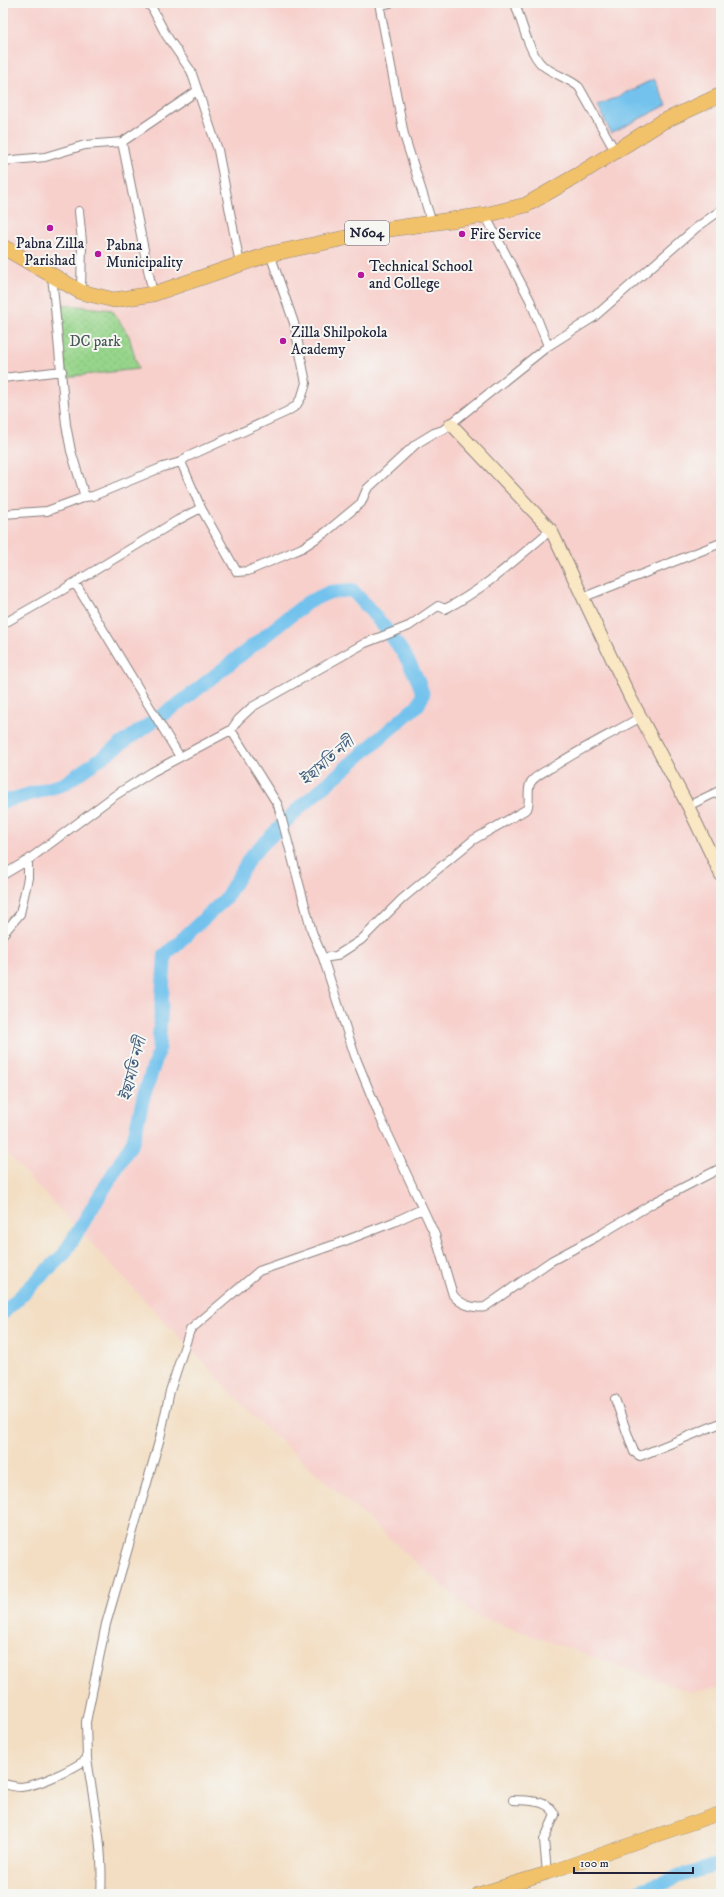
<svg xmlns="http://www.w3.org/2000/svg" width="724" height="1897" viewBox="0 0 724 1897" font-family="'IM FELL DW Pica','Noto Serif Bengali',serif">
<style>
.built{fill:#f7d0cc}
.park{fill:url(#park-dots);stroke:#5c7c63}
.water{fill:#72c2ed;stroke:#4a7294}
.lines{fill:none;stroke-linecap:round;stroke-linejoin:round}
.river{stroke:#72c2ed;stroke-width:14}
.street-casing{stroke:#8a807f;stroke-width:10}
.secondary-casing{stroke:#8a807f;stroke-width:14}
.primary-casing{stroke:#8a807f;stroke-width:14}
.highway-casing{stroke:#8a807f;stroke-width:16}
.street{stroke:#fff;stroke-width:8}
.secondary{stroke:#fae7c3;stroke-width:12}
.primary{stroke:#f2c26a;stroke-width:13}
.highway{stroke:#f2c26a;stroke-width:15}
.poi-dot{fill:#b5179e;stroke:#f6f6f2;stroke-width:1.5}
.labels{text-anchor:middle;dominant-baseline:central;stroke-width:4;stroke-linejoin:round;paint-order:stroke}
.shield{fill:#f6f6f2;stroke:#626272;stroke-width:1}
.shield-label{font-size:14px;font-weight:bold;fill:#22223b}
.poi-label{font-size:15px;fill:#22223b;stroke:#f6f6f2;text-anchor:start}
.park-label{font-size:15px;fill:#455853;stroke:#f6f6f2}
.water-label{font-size:16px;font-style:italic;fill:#3e5a79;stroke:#f6f6f2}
</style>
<defs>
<pattern id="park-dots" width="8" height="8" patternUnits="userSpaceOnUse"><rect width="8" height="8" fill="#97d58b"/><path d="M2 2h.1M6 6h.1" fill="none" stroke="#82b779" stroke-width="1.8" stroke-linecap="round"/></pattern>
</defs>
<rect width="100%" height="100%" fill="#f6f6f2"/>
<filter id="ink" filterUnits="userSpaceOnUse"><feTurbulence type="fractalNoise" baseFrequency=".025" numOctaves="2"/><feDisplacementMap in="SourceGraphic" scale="8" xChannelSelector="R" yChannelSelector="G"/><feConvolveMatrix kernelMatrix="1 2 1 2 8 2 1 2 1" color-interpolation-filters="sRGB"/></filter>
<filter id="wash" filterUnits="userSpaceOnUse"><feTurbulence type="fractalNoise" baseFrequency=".012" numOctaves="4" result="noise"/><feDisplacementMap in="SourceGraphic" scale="16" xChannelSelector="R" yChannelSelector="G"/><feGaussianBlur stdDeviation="0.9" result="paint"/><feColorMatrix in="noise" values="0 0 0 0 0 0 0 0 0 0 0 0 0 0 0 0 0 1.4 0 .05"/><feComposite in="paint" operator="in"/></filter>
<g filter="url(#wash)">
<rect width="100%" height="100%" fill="#f3dec3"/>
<!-- built -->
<path class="built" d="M3 3H721V1687L691 1692 475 1615 257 1420 3 1149Z"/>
<!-- park -->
<path class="park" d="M60 304 112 310 129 336 138 369 65 377Z"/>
<!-- water -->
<path class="water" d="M654 79 667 105 611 133 598 106Z"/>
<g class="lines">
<!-- river -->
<path class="river" d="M3 802 64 784 185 699 308 602 330 592 352 590C379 619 412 657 423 695L418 705 297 810 251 856 225 899 165 955 158 1053 144 1095 133 1141 64 1254 3 1313
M629 1894 686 1874 721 1864"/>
</g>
</g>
<g filter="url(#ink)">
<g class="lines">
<!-- street casing -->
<g class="street-casing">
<path id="street" d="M147 3 152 8 166 35 191 71 218 150 240 264
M379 3 404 135 432 223
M515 3C521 20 529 53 542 65 553 74 568 78 579 87L615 151
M380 5 390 3
M122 142 153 294
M3 161 45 157 85 145 122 142 197 91
M79 211 82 242 81 292
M485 215 530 300 548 346
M52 275 66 425 71 451 85 497
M3 378 62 371
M181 462 201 508 237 572 248 571 302 548 326 532 361 503 367 489 416 444 434 433 443 430 548 346 594 317 696 228 721 210
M3 514 47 511 85 497 93 496 163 467 181 462 187 457 286 412 296 406 302 396 306 383 294 323 270 254
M75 583 180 757
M584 597 721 543
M3 624 61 591 178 520 201 508
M231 730 278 805 312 932 323 958 336 956 361 940 402 899 473 840 527 809C531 801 526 790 531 782 537 774 548 770 556 765 584 747 613 733 641 717
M688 806 721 790
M3 875 28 860 114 796 152 772 231 730 238 720 252 707 365 643 409 626 438 606 445 609C485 589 517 558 551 530
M3 934 20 914 28 878V860
M323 958 355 1056 380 1117 435 1235 453 1295C460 1304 473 1309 485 1307L551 1261 596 1237 655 1202 721 1168
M615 1399 634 1452 640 1456 721 1423
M87 1759 86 1722 106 1624 160 1438 170 1391 190 1330 259 1271 342 1242 394 1222 422 1209
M3 1784C9 1785 15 1787 21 1787 40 1785 71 1770 87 1759 94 1804 104 1849 101 1894
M513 1800C527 1801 549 1799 555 1815L544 1840 547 1873"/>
</g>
<!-- secondary casing -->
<g class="secondary-casing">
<path id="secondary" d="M451 424 551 530 630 697 688 806 721 875"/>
</g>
<!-- primary casing -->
<g class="primary-casing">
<path id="primary" d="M478 1894 547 1873 721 1813"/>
</g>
<!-- highway casing -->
<g class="highway-casing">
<path id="highway" d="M3 247 81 292 114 300 153 294 270 254 383 230 485 215 526 205 578 175 662 122 721 95"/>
</g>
<!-- street -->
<use href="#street" class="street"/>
<!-- secondary -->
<use href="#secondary" class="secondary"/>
<!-- primary -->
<use href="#primary" class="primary"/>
<!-- highway -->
<use href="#highway" class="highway"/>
</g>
</g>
<!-- markers -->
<g class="poi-dot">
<circle cx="50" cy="228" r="4"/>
<circle cx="462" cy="234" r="4"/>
<circle cx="98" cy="254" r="4"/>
<circle cx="361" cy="275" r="4"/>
<circle cx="283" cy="341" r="4"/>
</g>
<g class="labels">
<!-- shield labels -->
<rect class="shield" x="345" y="221" width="44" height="24" rx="3"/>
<g class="shield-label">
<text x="367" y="233">N604</text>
</g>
<!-- poi labels -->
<g class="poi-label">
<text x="470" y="234">Fire Service</text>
<text x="50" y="243" text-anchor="middle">Pabna Zilla<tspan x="50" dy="17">Parishad</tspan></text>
<text x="106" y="245">Pabna<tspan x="106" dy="17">Municipality</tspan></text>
<text x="369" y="266">Technical School<tspan x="369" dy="17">and College</tspan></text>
<text x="291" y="332">Zilla Shilpokola<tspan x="291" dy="17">Academy</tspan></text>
</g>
<!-- park labels -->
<g class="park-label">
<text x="95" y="341">DC park</text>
</g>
<!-- water labels -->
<g class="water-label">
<text transform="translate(327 761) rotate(-41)">ইছামতি নদী</text>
<text transform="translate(133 1069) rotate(-76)">ইছামতি নদী</text>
</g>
</g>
<!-- margin -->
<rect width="724" height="1897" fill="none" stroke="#f6f6f2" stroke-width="16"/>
<!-- scale -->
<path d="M574 1867v6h119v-6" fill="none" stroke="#22223b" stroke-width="2"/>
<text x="580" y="1867" font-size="12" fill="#22223b" stroke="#f6f6f2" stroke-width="3" paint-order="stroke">100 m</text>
</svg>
